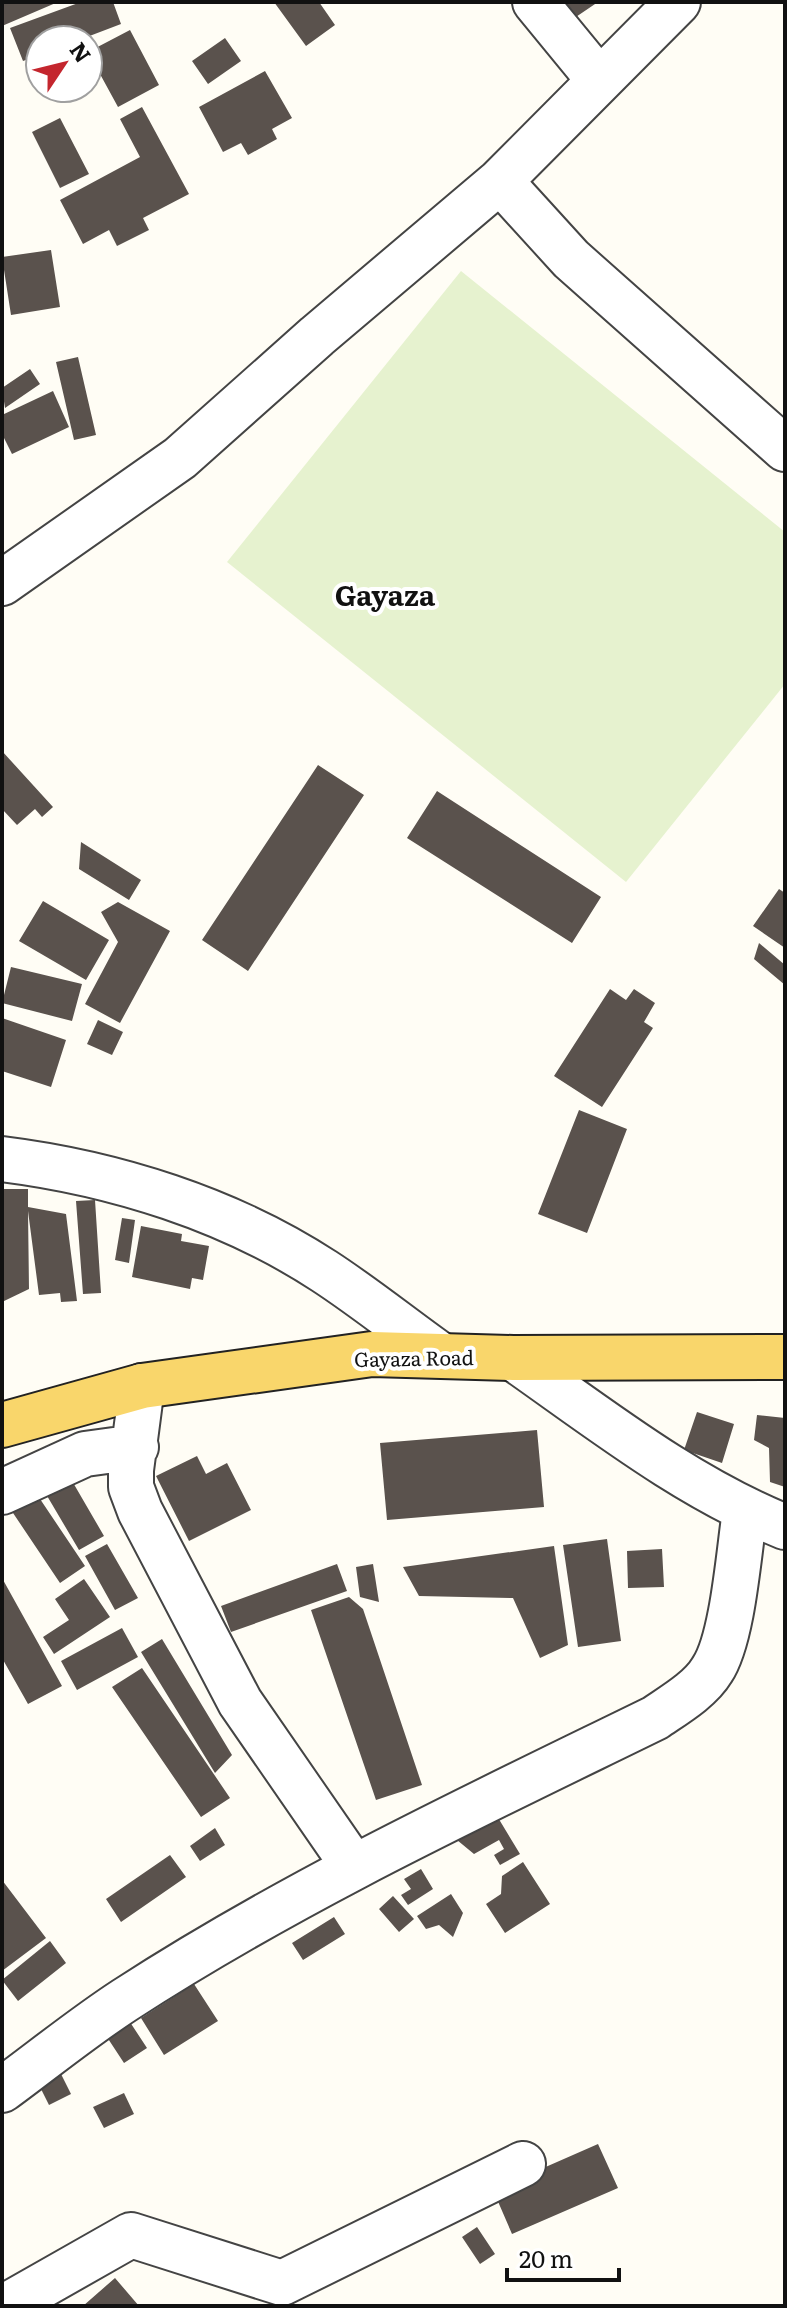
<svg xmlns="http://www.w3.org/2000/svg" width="787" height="2308" viewBox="0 0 787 2308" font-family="Literata,serif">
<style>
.pitch{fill:#e6f2cf}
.building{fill:#5a524d}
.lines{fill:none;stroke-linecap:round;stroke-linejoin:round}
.minor-casing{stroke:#444;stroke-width:48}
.major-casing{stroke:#222;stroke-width:48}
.minor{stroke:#fff;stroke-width:44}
.major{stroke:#f9d66b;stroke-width:44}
.labels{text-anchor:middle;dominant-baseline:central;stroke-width:8;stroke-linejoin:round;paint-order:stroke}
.street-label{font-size:20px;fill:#111;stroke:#fff}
.district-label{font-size:28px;font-weight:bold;fill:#111;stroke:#fff}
</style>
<rect width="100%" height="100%" fill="#fffdf5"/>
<!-- pitch -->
<path class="pitch" d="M461 271 785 532V684L626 882 227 562Z"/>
<!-- building -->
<path class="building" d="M2 2H58L2 26Z
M81 2H113L121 24 79 40H40V55L23 61 10 28Z
M274 2H319L335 25 306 46Z
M552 2H598L567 23Z
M130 30 159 85 118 107 88 52Z
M225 38 241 61 208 84 192 61Z
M265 71 292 118 272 129 277 139 248 155 241 143 223 152 199 107Z
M142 107 189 194 143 218 149 230 117 246 109 230 83 244 60 200 140 157 120 119Z
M60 118 89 174 60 188 32 132Z
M51 250 60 307 11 315 2 257Z
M78 357 96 435 74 440 56 362Z
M30 369 40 384 5 408 2 388Z
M53 391 69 427 12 454 2 434V415Z
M2 751 53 807 42 817 35 809 17 825 2 809Z
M318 765 364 795 248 971 202 940Z
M437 791 601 897 572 943 407 838Z
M81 842 141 880 129 900 79 869Z
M779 889 785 893V948L753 926Z
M43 901 109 940 86 980 19 941Z
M118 902 170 931 120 1023 85 1004 118 942 101 912Z
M759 943 785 965V985L754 959Z
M11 967 82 984 72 1021 2 1003Z
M610 989 626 1000 634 989 655 1003 644 1022 653 1028 602 1107 554 1076Z
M2 1018 66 1040 51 1087 2 1071Z
M98 1020 123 1032 112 1055 87 1044Z
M579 1110 627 1129 587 1233 538 1214Z
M2 1189H28V1207L66 1214 77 1301 61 1302 60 1293 39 1295 28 1211 29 1289 2 1302Z
M95 1200 101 1293 83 1294 76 1201Z
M122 1218 135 1220 129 1263 115 1260Z
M141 1226 182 1234 181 1241 209 1246 203 1280 192 1278 190 1289 132 1277Z
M697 1412 734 1424 722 1463 684 1450Z
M757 1415 785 1418V1487L770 1482 769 1448 754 1440Z
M537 1430 544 1507 387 1520 380 1443Z
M197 1456 206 1474 227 1463 251 1510 189 1541 156 1476Z
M68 1474 104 1536 79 1550 43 1489Z
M34 1490 85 1566 60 1583 9 1507Z
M607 1539 621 1641 578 1647 563 1545Z
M107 1544 138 1598 115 1610 85 1556Z
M554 1546 568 1645 540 1658 513 1598 419 1596 403 1567Z
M662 1549 664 1587 628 1588 627 1551Z
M337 1564 347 1591 231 1632 221 1606Z
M373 1564 379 1602 360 1597 356 1567Z
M2 1578 62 1686 28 1704 2 1658Z
M84 1579 110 1617 54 1654 43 1637 69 1620 55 1599Z
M349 1597 363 1609 422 1785 376 1800 311 1610Z
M122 1628 138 1657 77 1690 61 1661Z
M162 1639 232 1755 215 1773 141 1652Z
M142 1668 230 1798 201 1817 112 1687Z
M497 1816 520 1854 500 1865 494 1855 504 1849 499 1840 474 1854 457 1840Z
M215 1828 225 1845 200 1861 190 1846Z
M170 1855 186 1877 121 1922 106 1899Z
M523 1862 550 1904 505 1933 486 1904 501 1894 502 1876Z
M421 1869 433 1889 408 1905 401 1895 411 1889 404 1879Z
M2 1880 46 1938 2 1971Z
M451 1894 463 1913 453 1937 439 1925 426 1929 417 1916Z
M393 1896 414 1919 399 1932 379 1909Z
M334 1917 345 1934 303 1960 292 1943Z
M50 1941 66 1963 18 2001 2 1980Z
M194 1984 218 2021 164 2055 141 2018Z
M124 2013 147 2048 124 2063 101 2028Z
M59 2070 71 2094 49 2105 37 2081Z
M124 2093 134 2114 104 2128 93 2107Z
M598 2144 618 2188 512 2234 493 2190Z
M477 2227 495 2254 480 2264 462 2237Z
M115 2278 139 2306H83Z"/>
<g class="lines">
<!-- minor casing -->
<g class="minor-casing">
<path id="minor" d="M535 2 599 80
M500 181 571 259 785 449
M2 583 180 458 317 336 500 181 678 2
M2 1159C114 1173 229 1209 324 1271 364 1297 401 1327 439 1354
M513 1358C600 1419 686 1487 785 1527
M142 1386 131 1470V1487L140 1511 240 1702 354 1867
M2 1492 85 1454 136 1447
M2 2090C43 2060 82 2028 125 2000 293 1891 475 1806 655 1718 674 1705 700 1690 712 1670 733 1639 739 1550 745 1511
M6 2306 131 2235 282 2283 523 2164"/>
</g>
<!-- major casing -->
<g class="major-casing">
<path id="major" d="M2 1425 142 1386 372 1354 513 1358 785 1357"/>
</g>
<!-- minor -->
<use href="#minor" class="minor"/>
<!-- major -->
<use href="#major" class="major"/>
</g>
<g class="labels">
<!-- street labels -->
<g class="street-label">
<text transform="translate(414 1357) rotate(-1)">Gayaza Road</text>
</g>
<!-- district labels -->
<g class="district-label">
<text x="385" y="594">Gayaza</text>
</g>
</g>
<!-- border -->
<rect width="787" height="2308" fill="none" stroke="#111111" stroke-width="8"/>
<!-- north arrow -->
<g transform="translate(64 64) rotate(55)"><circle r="38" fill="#ffffff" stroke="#a0a0a0" stroke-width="2"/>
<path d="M0-6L14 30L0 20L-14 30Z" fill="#c4262e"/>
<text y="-12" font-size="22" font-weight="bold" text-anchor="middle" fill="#111111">N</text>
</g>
<!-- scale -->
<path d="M507 2268v12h112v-12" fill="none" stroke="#111111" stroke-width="4"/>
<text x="519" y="2268" font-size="24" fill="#111111" stroke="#ffffff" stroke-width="6" paint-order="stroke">20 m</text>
</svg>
